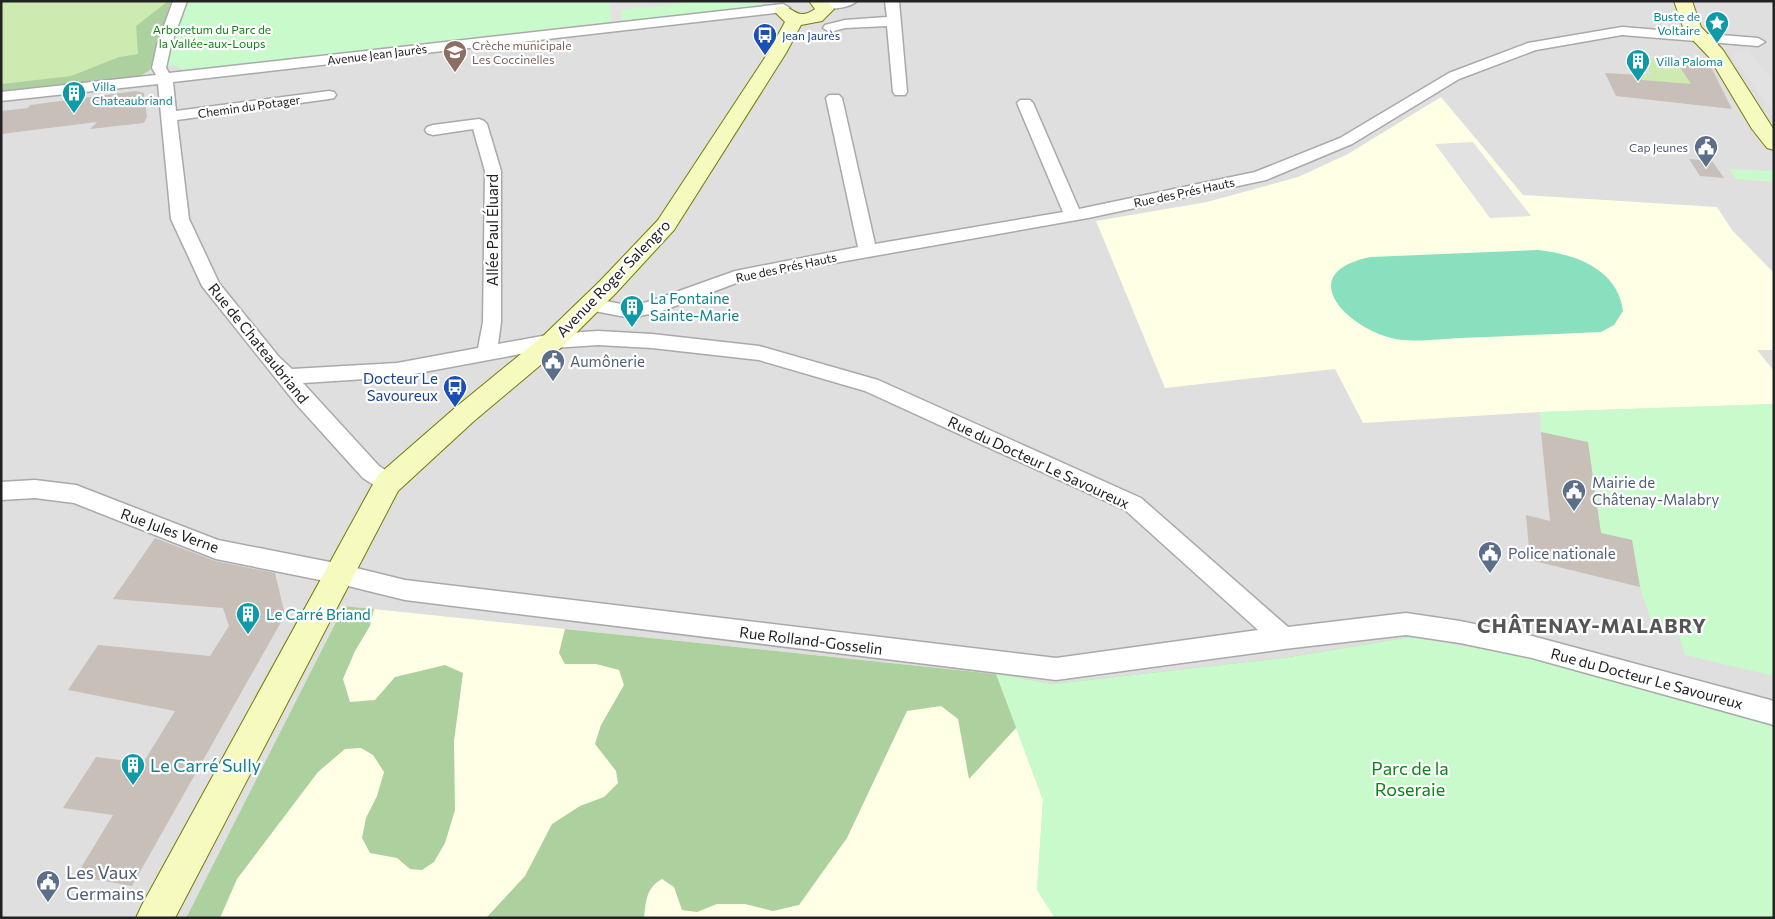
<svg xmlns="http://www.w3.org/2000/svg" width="1775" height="919" viewBox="0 0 1775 919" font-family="Commissioner,sans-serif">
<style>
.residential{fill:#e0dfdf}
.education{fill:#ffffe5}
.grass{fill:#cdebb0}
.forest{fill:#add19e}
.park{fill:#c8facc}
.pitch{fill:#88e0be}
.parking{fill:#e2e2e2}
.building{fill:#c7bfb8}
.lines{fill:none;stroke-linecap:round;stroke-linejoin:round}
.street-casing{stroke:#a9a9a9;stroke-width:3}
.secondary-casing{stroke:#707d05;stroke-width:2}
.street{fill:#fff;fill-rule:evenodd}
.secondary{fill:#f7fabf;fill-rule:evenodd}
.labels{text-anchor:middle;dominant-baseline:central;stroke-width:4.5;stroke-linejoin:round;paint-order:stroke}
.far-culture-label{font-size:12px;fill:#0d838f;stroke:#fff;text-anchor:start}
.far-park-label{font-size:12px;fill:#0c8416;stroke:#fff}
.far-transit-label{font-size:12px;fill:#164399;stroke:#fff;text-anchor:start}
.far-education-label{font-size:12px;fill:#785e54;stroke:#fff;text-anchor:start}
.far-street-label{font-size:12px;fill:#222;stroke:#fff}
.far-service-label{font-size:12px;fill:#4e5e75;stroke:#fff;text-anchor:end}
.street-label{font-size:15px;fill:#222;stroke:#fff}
.culture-label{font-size:15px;fill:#0d838f;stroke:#fff;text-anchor:start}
.service-label{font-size:15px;fill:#4e5e75;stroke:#fff;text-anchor:start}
.transit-label{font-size:15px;fill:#164399;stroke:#fff;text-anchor:end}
.near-culture-label{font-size:18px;fill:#0d838f;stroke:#fff;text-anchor:start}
.near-park-label{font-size:18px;fill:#0c8416;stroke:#fff}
.near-service-label{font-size:18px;fill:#4e5e75;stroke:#fff;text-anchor:start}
.district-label{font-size:20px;font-weight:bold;letter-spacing:1px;fill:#555;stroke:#fff}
</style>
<rect width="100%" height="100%" fill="#f2efe9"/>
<!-- residential -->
<path class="residential" d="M1 1H1774V918H1Z"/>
<!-- education -->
<path class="education" d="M1441 97 1523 195 1717 207 1732 230 1774 273V350H1757L1774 371V404L1540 412 1363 423 1335 369 1165 388 1096 221 1207 202 1298 177 1348 154Z
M344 606 996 674 1043 800 1037 890 1055 918H186Z"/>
<!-- grass -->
<path class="grass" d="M1 1H168L136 26 138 54 119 57 71 76 1 84Z
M1674 58 1691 84 1642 80 1639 74H1652L1641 59Z"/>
<!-- forest -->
<path class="forest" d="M168 1H171L150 70 137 78 1 94V84L71 76 119 57 138 54 136 26Z
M344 606 374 609 370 626 355 651 343 679 350 702 375 700 395 677 445 665 463 673 454 741 455 810 445 843 434 862 422 870 410 869 397 858 370 853 362 838 366 818 377 796 384 772 373 755 361 748 345 749 318 772 237 879 220 918H186Z
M565 629 996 674 1053 684 1283 658 1410 637 1774 727 1016 728 969 779 958 719 941 706 907 711 847 838 799 905 773 911 745 904H717L697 912 682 910 674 887 662 879C646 888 646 901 644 918H486L525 876 552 824 580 806 604 797 618 783 616 771 595 744 601 725 624 685 619 670 596 664H565L559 653Z"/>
<!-- park -->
<path class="park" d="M187 1H767L753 8 184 73 182 69 175 66H165Z
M1730 169 1772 171 1774 182 1735 179Z
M1774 404V676L1685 655 1679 636 1655 633 1640 587 1632 540 1601 533 1541 432 1540 412Z
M1410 637 1543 660 1774 727V918H1055L1037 890 1043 800 996 674 1053 684 1283 658Z"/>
<!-- pitch -->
<path class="pitch" d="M1538 250C1575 254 1618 269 1623 311L1614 325 1601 332C1554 334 1507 336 1460 338 1440 339 1410 343 1391 338 1344 326 1294 272 1371 257Z"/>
<!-- parking -->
<path class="parking" d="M609 1H700L621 10 622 22 611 23Z
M1748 49 1774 83V113L1732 56 1737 52Z
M1473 142 1531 216 1490 218 1435 144Z"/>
<!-- building -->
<path class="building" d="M1674 58 1707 59 1732 109 1616 96 1605 73 1639 75 1642 80 1691 84Z
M136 91 144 93 147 117 144 123 90 129 97 122 1 134V111L28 108 30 105Z
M1689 159 1712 161 1724 178 1700 176Z
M1541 432 1588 442 1601 533 1632 540 1640 587 1530 560 1526 515 1550 521Z
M155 538 215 561 275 573 285 615 132 886 76 876 113 815 63 808 96 757 143 763 175 711 68 690 98 645 210 656 229 626 223 608 113 599Z"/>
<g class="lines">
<!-- street casing -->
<g class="street-casing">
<path id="street" d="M173 1H187L171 45 166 68 169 73 783 4 790 8 783 12 173 82 176 111 329 91 334 92 336 95 334 98 329 99 177 120 189 219 219 283 279 357 292 369 397 363 478 348 483 322 485 171 473 129 433 135 427 133 425 130 427 127 433 125 479 119 484 121 487 124 501 171V322L498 344 553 334 598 331 652 334 759 346 878 380 1141 498 1288 627 1406 613 1460 621 1532 636 1774 701V725L1532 658 1460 643 1406 635 1284 649 1056 680 405 600 340 584 216 559 74 503 35 498 1 500V482L35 480 76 485 218 540 340 564 405 580 1056 658 1258 630 1125 510 865 391 759 360 652 348 598 345 553 348 397 377 303 383 379 466 396 477 399 483 396 489 388 492 380 489 363 478 297 405 202 286 171 219 158 84 1 101V92L156 75 152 68 157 45Z
M822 1H857C851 8 823 12 816 5Z
M885 1H899L907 92 905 95H895L893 92 887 26 845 28 830 32 823 28 825 25 845 20 887 17Z
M1622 27 1758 38 1765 42 1758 46 1622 35 1536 50 1459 79 1352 144 1266 180 1088 218 795 270 739 282 662 311 631 318 584 309 582 304 584 299 591 298 631 306 651 301 735 271 858 247 826 98 829 95H839L842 98 875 244 1063 212 1017 103 1020 100H1030L1033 103 1079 209 1255 172 1340 138 1449 73 1528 43Z"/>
</g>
<!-- secondary casing -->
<g class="secondary-casing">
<path id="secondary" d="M809 1H827L834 9 822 21 801 25 786 53 674 230 616 293 562 347 474 421 398 491 175 918H136L142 905 378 475 456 407 544 335 600 281 658 220 768 53 785 22 774 11 777 7C794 3 795 23 815 9Z
M1674 1H1692L1701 27 1723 50 1774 130V150L1767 148 1752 129 1709 57 1688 35 1683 27Z"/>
</g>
<!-- street -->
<use href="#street" class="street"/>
<!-- secondary -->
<use href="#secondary" class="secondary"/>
</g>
<!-- icons -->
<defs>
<g id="sight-pin" transform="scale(1.25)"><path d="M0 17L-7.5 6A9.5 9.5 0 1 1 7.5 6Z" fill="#0f9aa8" stroke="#fff"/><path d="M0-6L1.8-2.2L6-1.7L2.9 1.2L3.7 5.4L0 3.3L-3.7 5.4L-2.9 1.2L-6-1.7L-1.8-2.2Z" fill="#fff"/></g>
<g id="bus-pin" transform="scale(1.25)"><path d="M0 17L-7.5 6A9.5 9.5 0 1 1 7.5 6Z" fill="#1a4fb4" stroke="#fff"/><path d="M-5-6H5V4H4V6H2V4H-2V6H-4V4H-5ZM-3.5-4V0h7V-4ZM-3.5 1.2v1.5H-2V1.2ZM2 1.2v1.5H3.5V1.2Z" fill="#fff"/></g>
<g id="school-pin" transform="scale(1.25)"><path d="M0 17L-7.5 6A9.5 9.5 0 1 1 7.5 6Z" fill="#8d6e63" stroke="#fff"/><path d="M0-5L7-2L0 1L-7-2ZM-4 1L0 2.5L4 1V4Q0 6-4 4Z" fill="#fff"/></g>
<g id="building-pin" transform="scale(1.25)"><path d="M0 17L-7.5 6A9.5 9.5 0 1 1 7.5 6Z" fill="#0f9aa8" stroke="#fff"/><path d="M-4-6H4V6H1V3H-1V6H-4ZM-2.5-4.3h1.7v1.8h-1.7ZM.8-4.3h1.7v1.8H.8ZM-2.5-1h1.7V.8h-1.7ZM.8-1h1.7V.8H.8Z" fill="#fff"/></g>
<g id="civic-pin" transform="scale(1.25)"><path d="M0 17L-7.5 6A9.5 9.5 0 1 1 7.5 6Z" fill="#5c6f8a" stroke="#fff"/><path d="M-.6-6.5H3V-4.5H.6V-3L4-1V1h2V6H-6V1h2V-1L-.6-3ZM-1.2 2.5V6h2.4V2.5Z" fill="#fff"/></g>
</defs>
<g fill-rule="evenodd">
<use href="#sight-pin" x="1717" y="23"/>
<use href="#bus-pin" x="765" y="35"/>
<use href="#school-pin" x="455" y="52"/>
<use href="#building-pin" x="1638" y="61"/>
<use href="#building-pin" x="74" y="93"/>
<use href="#civic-pin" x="1706" y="147"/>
<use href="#building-pin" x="632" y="307"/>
<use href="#civic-pin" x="553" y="361"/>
<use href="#bus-pin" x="455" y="387"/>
<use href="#civic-pin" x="1574" y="491"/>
<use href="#civic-pin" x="1490" y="553"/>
<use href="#building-pin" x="248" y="614"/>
<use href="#building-pin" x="133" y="765"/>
<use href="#civic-pin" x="48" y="882"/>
</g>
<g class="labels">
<!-- far-culture labels -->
<g class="far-culture-label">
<text x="1700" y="16" text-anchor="end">Buste de<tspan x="1700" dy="14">Voltaire</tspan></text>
<text x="1656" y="61">Villa Paloma</text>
<text x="92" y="86">Villa<tspan x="92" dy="14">Chateaubriand</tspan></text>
</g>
<!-- far-park labels -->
<g class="far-park-label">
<text x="212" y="29">Arboretum du Parc de<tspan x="212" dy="14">la Vallée-aux-Loups</tspan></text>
</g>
<!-- far-transit labels -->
<g class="far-transit-label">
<text x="782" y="35">Jean Jaurès</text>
</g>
<!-- far-education labels -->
<g class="far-education-label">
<text x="472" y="45">Crèche municipale<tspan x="472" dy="14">Les Coccinelles</tspan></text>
</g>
<!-- far-street labels -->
<g class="far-street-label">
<text transform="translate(377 54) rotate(-7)">Avenue Jean Jaurès</text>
<text transform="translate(249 106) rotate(-8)">Chemin du Potager</text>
<text transform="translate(1184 192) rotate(-12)">Rue des Prés Hauts</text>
<text transform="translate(786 267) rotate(-12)">Rue des Prés Hauts</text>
</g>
<!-- far-service labels -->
<g class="far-service-label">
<text x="1688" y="147">Cap Jeunes</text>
</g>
<!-- street labels -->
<g class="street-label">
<text transform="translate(492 230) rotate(-90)">Allée Paul Éluard</text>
<text transform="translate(613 278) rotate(-46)">Avenue Roger Salengro</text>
<text transform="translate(259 343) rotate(51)">Rue de Chateaubriand</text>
<text transform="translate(1039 462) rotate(25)">Rue du Docteur Le Savoureux</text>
<text transform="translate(170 530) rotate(20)">Rue Jules Verne</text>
<text transform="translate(811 640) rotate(7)">Rue Rolland-Gosselin</text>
<text transform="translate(1647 678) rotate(15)">Rue du Docteur Le Savoureux</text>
</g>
<!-- culture labels -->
<g class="culture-label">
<text x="650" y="298">La Fontaine<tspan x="650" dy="17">Sainte-Marie</tspan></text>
<text x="266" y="614">Le Carré Briand</text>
</g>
<!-- service labels -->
<g class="service-label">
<text x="570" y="361">Aumônerie</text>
<text x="1592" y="482">Mairie de<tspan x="1592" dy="17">Châtenay-Malabry</tspan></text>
<text x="1508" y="553">Police nationale</text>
</g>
<!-- transit labels -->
<g class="transit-label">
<text x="438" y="378">Docteur Le<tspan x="438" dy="17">Savoureux</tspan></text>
</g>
<!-- near-culture labels -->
<g class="near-culture-label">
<text x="150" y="765">Le Carré Sully</text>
</g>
<!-- near-park labels -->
<g class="near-park-label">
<text x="1410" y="768">Parc de la<tspan x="1410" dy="21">Roseraie</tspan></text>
</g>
<!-- near-service labels -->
<g class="near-service-label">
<text x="66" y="872">Les Vaux<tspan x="66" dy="21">Germains</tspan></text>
</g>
<!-- district labels -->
<g class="district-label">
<text x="1592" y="625">CHÂTENAY-MALABRY</text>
</g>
</g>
<!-- border -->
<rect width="1775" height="919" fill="none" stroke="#222222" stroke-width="5"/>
</svg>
